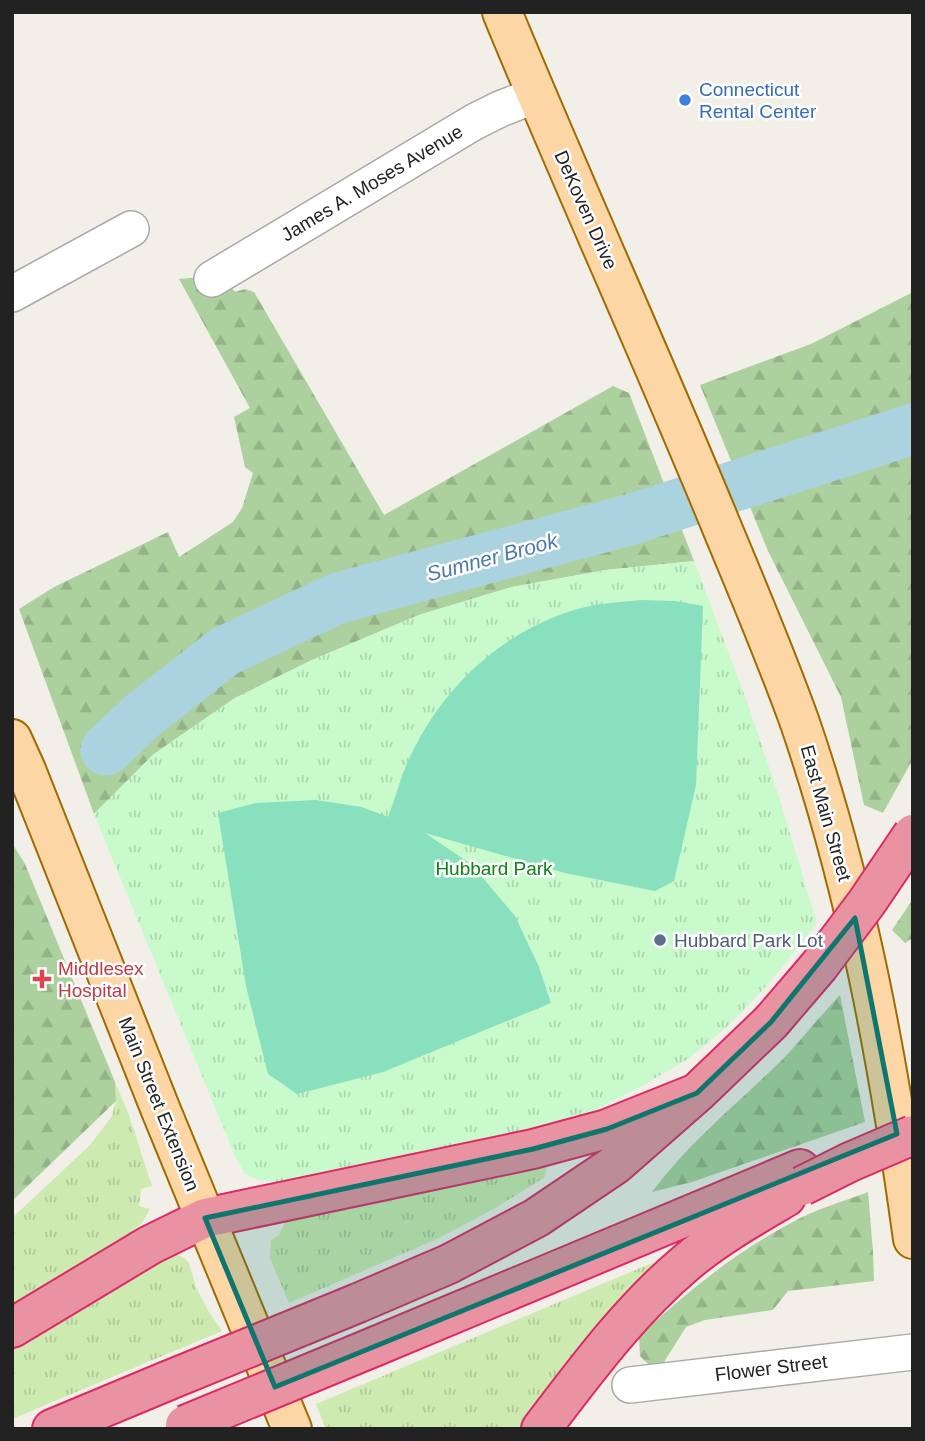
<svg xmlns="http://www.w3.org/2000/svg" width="925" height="1441" viewBox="0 0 925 1441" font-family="Helvetica,sans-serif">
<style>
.grass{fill:url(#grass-tufts)}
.forest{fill:url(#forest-firs)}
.park{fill:url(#park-tufts)}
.pitch{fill:#88e0be}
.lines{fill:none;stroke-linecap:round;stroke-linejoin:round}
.river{stroke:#aad3df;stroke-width:51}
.minor-casing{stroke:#a9a9a9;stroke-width:38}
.major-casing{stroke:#a06b00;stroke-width:42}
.highway-casing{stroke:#dc2a67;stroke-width:42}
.minor{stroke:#fff;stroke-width:35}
.major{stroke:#fcd6a4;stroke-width:38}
.highway{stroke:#e892a2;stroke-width:38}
.highway-bridge-casing{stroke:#dc2a67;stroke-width:42;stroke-linecap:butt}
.highway-bridge{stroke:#e892a2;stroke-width:38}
.marked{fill:#0f766e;fill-opacity:0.2;stroke:#0f766e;stroke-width:5;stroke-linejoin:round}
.shop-dot{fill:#3f7fe0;stroke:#fff;stroke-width:2.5}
.service-dot{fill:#5c6f8a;stroke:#fff;stroke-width:2.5}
.health-dot{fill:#e0444e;stroke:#fff;stroke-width:2.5}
.labels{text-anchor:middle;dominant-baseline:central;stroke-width:5;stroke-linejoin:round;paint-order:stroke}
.shop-label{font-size:19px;fill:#366cbe;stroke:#fff;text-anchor:start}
.street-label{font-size:19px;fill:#222;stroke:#fff}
.park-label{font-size:19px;fill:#0c8416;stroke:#fff}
.service-label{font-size:19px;fill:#4e5e75;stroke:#fff;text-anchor:start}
.health-label{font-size:19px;fill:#be3a42;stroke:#fff;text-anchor:start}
.water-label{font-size:21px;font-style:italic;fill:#4a7aab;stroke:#fff}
</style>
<defs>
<pattern id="grass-tufts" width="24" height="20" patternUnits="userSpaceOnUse" patternTransform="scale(1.75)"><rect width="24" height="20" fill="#cdebb0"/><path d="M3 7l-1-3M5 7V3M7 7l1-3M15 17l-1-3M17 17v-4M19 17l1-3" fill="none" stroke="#b0c997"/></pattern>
<pattern id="forest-firs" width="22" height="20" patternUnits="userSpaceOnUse" patternTransform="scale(1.75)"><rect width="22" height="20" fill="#add19e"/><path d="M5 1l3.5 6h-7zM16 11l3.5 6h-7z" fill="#95b388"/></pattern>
<pattern id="park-tufts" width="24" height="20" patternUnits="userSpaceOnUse" patternTransform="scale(1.75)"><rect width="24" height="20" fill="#c8facc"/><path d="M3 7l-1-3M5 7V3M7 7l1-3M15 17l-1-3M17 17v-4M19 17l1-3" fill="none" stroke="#acd6af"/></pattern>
</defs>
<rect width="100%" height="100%" fill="#f2efe9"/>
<!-- grass -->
<path class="grass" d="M115 1082 129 1115 152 1186 141 1189 139 1206 150 1209 142 1223 131 1232 12 1308V1218L90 1145 112 1116 116 1101Z
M547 1165 545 1177 497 1207 439 1238 289 1303 270 1258 271 1240 279 1235 285 1222 306 1212Z
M173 1253 183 1257 189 1263 196 1287 209 1312 222 1331 12 1419V1347Z
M652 1263H659L524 1429H326L316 1404Z"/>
<!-- forest -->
<path class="forest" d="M201 277 226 281 235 292 245 289 254 292 384 515 613 386 629 393 694 561 606 570 512 587 419 615 312 660 235 698 154 754 94 814 19 609 54 587 168 532 179 557 233 522 242 508 253 473 245 467 234 417 250 408 179 279Z
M913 292V759L883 813 864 805 841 697 768 551 700 385 811 344Z
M12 843 25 864 115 1082 116 1101 12 1201Z
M913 899V938L905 943 892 930Z
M840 995 865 1122 692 1182 652 1192C689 1142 738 1103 782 1060 802 1039 820 1016 840 995Z
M868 1192 873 1252 874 1281 788 1291 773 1310 705 1320 686 1327 664 1362 652 1368 640 1356 639 1336C686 1293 733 1254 789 1224 813 1210 842 1202 868 1192Z"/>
<!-- park -->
<path class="park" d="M694 561 746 699 779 797 817 923 769 983 729 1025 688 1059 642 1086 591 1112 538 1128 282 1183 260 1180 245 1174 235 1156 94 814 154 754 235 698 312 660 419 615 512 587 606 570Z"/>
<!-- pitch -->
<path class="pitch" d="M643 600 675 601 703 606 696 785 674 881 655 891 565 873 425 833 471 864 515 916 539 967 551 1003 383 1072 297 1094 268 1074 246 986 218 813 256 803 316 800 362 807 388 817C395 800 399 782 406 766 437 693 497 634 574 610 597 603 620 602 643 600Z"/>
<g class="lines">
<!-- river -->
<path class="river" d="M106 750 143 715 225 651 338 598 629 520 913 429"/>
<!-- minor casing -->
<g class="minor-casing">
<path id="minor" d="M212 279 474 122 500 109 536 95
M12 294 131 229
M630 1385 913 1352"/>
</g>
<!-- major casing -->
<g class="major-casing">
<path id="major" d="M502 12C574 187 653 359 725 535 751 597 777 659 800 723 857 889 889 1064 913 1239
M12 739 26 770 160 1108 292 1429"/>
</g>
<!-- highway casing -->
<g class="highway-casing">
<path id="highway" d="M358 1303 449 1264 536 1218 616 1164 697 1093 771 1022
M12 1328 150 1245 205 1218 533 1149 607 1129 697 1093
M376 1346 800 1169
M52 1429 167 1381
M541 1429C586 1370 630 1310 687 1262 717 1237 752 1217 786 1197"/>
</g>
<!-- minor -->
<use href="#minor" class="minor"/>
<!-- major -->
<use href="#major" class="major"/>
<!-- highway -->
<use href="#highway" class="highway"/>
<!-- highway-bridge casing -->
<g class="highway-bridge-casing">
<path id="highway-bridge" d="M771 1022 819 966 867 902 913 834
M802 1186 850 1162 913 1135
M167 1381 358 1303
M185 1425 376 1346"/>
</g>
<!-- highway-bridge -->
<use href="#highway-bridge" class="highway-bridge"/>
</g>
<!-- marked area -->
<path class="marked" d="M855 918 897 1134 275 1387 205 1218 533 1149 607 1129 697 1093 771 1022Z"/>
<!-- markers -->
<circle class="shop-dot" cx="685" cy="100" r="7"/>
<circle class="service-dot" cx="660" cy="940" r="7"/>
<path class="health-dot" d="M38.5 968.5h7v7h7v7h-7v7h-7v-7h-7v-7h7z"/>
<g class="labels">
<!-- shop labels -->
<g class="shop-label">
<text x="699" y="89">Connecticut<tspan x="699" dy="22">Rental Center</tspan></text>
</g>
<!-- street labels -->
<g class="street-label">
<text transform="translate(372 183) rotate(-31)">James A. Moses Avenue</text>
<text transform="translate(586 210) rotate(66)">DeKoven Drive</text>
<text transform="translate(826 813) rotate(74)">East Main Street</text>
<text transform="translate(159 1104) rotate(68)">Main Street Extension</text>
<text transform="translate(771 1368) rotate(-7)">Flower Street</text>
</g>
<!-- park labels -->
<g class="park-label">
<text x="494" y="868">Hubbard Park</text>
</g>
<!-- service labels -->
<g class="service-label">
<text x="674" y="940">Hubbard Park Lot</text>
</g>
<!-- health labels -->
<g class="health-label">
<text x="58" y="968">Middlesex<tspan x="58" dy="22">Hospital</tspan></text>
</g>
<!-- water labels -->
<g class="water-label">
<text transform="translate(492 557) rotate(-15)">Sumner Brook</text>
</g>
</g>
<!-- border -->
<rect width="925" height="1441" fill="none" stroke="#222222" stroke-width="28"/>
</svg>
